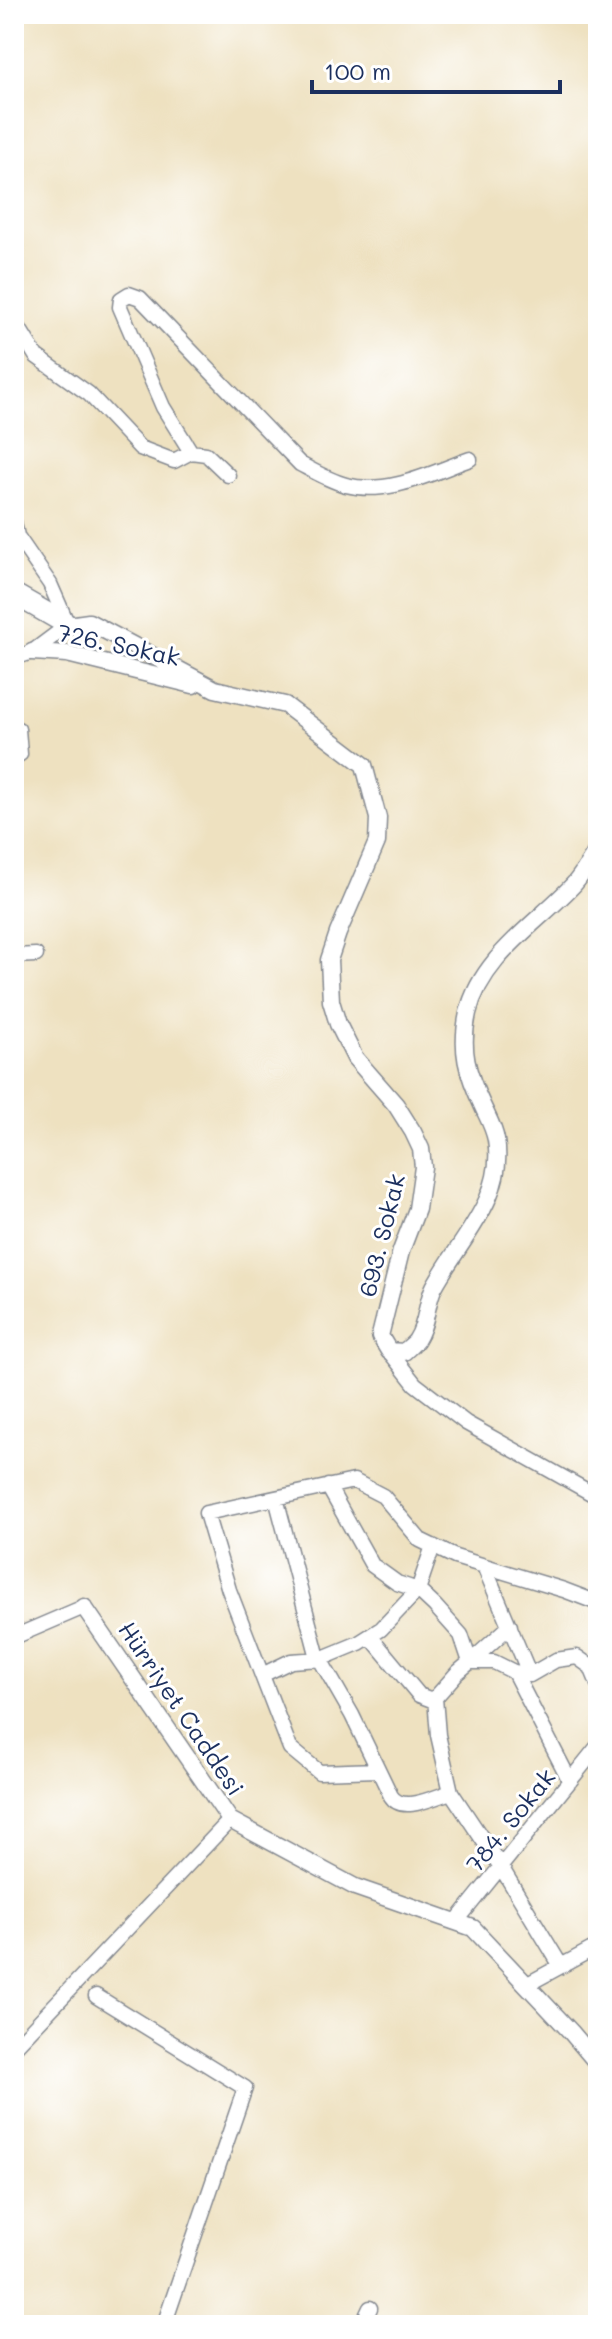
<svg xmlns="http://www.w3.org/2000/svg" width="612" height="2339" viewBox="0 0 612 2339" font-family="Mali,sans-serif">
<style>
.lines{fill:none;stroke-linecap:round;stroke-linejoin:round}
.minor-casing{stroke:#84888f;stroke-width:17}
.tertiary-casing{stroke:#84888f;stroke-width:19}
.secondary-casing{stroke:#84888f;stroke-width:23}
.minor{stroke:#fff;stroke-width:14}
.tertiary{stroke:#fff;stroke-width:16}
.secondary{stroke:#fff;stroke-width:20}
.labels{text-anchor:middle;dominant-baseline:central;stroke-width:6;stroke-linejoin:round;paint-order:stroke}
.street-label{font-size:24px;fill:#1b2f5e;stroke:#fff}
</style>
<rect width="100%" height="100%" fill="#fff"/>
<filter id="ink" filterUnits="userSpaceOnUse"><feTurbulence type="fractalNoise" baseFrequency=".0125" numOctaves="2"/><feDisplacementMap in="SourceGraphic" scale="16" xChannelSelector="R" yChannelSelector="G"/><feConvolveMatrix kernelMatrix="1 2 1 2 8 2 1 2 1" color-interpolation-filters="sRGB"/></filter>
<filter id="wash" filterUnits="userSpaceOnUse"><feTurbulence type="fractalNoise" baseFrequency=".006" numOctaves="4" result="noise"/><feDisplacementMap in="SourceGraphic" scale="32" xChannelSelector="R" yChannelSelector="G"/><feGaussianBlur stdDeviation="1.8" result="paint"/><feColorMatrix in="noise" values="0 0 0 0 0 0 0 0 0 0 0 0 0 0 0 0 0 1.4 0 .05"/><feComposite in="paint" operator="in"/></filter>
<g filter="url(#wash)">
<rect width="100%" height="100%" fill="#eee1c0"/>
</g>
<g filter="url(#ink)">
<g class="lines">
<!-- minor casing -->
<g class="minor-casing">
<path id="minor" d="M14 320 36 356 89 394 140 448 174 461 191 452 163 407 120 307 121 299 129 294 140 298 300 464C315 472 330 481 346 485 388 496 431 473 470 459
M191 452 206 454 228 475
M14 522 17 536 50 584 68 625 32 652 14 658
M14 758 20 754 18 729
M14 956 36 955
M389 1351 415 1384 466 1423 598 1497
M328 1486 372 1565 397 1583 418 1590 435 1606 461 1635 470 1662 457 1673 435 1698 438 1735 451 1792 501 1867 561 1966
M276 1498 317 1654 352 1715 391 1796C402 1814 434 1797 451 1792
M484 1566 530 1675
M370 1636 419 1695 432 1700 435 1698
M14 1637 84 1607
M470 1662H494L514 1672 530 1675 556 1660 577 1657 591 1667 598 1684
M470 1662 510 1626
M514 1672 570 1781
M262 1675 291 1661 320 1659 359 1643 381 1629 418 1590 433 1546
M377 1770 319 1772 290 1748 229 1590 206 1513 354 1481 383 1496 420 1540 455 1557 564 1590 598 1603
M456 1922 598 1746
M526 1985 598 1946
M96 1996 245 2088 164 2325
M14 2048 230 1820
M362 2325 370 2308"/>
</g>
<!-- tertiary casing -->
<g class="tertiary-casing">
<path id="tertiary" d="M68 625 89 622 215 689 285 705 364 765 378 818 377 842 338 933 329 960 331 1001 338 1024 355 1058 396 1105 413 1132 421 1149 423 1167 417 1209 401 1251 380 1336 389 1351 404 1352C408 1348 415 1343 417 1339 427 1324 426 1303 434 1287 459 1240 506 1198 496 1140 494 1128 488 1118 483 1107 467 1073 460 1050 468 1013 481 957 538 923 574 884 584 873 590 860 598 849
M32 652 67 654 193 685
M84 1607 230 1820 355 1887 473 1928 571 2032 598 2064"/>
</g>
<!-- secondary casing -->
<g class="secondary-casing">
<path id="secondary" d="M14 594 68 625"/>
</g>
<!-- minor -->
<use href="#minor" class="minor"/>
<!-- tertiary -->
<use href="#tertiary" class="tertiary"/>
<!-- secondary -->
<use href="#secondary" class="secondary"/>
</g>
</g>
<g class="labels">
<!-- street labels -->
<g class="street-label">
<text transform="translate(119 644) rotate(12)">726. Sokak</text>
<text transform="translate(381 1235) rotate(-76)">693. Sokak</text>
<text transform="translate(182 1708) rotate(56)">Hürriyet Caddesi</text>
<text transform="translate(510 1820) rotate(-51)">784. Sokak</text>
</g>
</g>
<!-- margin -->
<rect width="612" height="2339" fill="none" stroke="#fff" stroke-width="48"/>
<!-- scale -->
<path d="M312 80v12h248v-12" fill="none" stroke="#1b2f5e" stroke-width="4"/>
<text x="324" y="80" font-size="24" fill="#1b2f5e" stroke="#ffffff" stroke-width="6" paint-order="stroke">100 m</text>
</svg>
